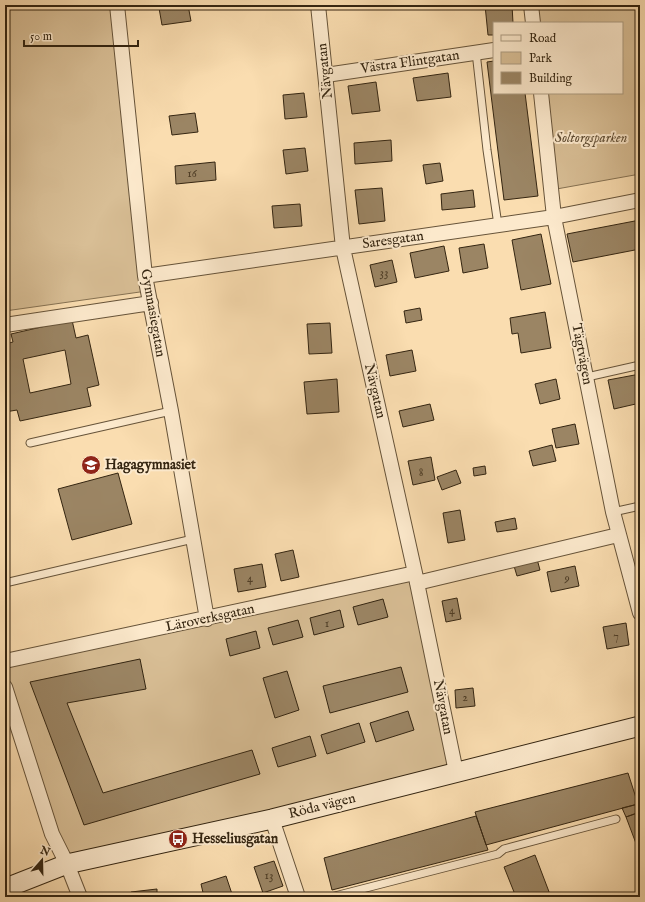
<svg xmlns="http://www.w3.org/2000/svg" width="645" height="902" viewBox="0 0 645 902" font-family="'IM FELL English',serif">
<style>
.green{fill:#d8be95;stroke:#867253}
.building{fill:#9b8564;stroke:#342511;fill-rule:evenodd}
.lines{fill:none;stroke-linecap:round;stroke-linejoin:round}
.lane-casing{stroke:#665339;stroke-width:9}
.street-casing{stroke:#665339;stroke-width:16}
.secondary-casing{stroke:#342511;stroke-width:21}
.lane{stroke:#fce9cc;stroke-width:7}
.street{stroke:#fce9cc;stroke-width:14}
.secondary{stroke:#fce9cc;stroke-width:19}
.labels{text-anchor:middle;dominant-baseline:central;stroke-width:4;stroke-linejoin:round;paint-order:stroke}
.number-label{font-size:12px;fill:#4e3d26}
.street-label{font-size:14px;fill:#342511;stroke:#fce9cc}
.park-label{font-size:14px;font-style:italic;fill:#5d4b32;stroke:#fce9cc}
.poi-label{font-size:14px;font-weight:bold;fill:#342511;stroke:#fce9cc;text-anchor:start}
</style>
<rect width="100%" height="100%" fill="#faddb0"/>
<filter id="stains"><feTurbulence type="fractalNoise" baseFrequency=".005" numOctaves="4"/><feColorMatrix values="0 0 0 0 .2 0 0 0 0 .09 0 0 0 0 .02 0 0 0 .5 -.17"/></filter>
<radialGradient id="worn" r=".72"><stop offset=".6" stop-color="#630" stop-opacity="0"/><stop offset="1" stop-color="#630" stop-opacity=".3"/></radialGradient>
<!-- green -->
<path class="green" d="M5 5H113L147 291 5 311Z
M531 5H640V174L551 190 541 93H622V23H533Z
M415 573 456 772 67 864 5 687V661Z"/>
<!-- building -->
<path class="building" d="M188 5 191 21 162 25 159 8Z
M485 5H512L513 23H494V35H488Z
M494 61V93H525L538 196 504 200 487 62Z
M448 73 451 97 417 101 413 78Z
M376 82 380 111 352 114 348 86Z
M304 93 307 117 285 119 283 95Z
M195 113 198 132 172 135 169 116Z
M391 140 392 161 355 164 354 143Z
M305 148 308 171 286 174 283 150Z
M215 162 216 180 176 184 175 166Z
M440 163 443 181 426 184 423 165Z
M382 188 385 221 359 224 355 190Z
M473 190 475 207 442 210 441 194Z
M300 204 302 226 274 228 272 206Z
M640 220V249L573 262 567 234Z
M541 234 551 284 521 290 512 240Z
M484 244 488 268 463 273 459 248Z
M444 246 449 271 415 278 410 253Z
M392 260 397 282 375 287 370 265Z
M420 308 422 320 406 323 404 311Z
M545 312 551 348 521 353 518 333 512 334 510 318Z
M72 320 76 338 88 335 99 385 87 388 91 406 20 421 17 410 5 412V344L13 342 11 334ZM65 350 71 384 30 393 23 359Z
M330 323 332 353 309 354 307 324Z
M412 350 416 371 390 376 386 355Z
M640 374V403L614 409 608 380Z
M337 379 339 412 307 414 304 382Z
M556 379 560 399 540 404 535 384Z
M430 404 434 420 403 427 399 411Z
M575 424 579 444 556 448 552 429Z
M552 445 556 461 533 466 529 451Z
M431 457 435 480 413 485 408 461Z
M485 466 486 474 474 476 473 468Z
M456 470 461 483 442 490 437 477Z
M118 473 132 524 72 540 58 489Z
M460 510 465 540 448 543 443 513Z
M515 518 517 529 497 532 495 522Z
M293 550 299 577 281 581 275 554Z
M537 559 540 570 517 576 514 566Z
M262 564 266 587 238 592 234 569Z
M575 566 579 586 551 592 547 572Z
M457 598 461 619 446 622 442 601Z
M383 599 388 617 358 625 353 607Z
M340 610 344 627 314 635 310 618Z
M298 620 303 637 273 645 268 628Z
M626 623 629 645 607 649 603 627Z
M256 631 260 648 230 656 226 639Z
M140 659 146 689 67 703 103 793 252 750 260 774 84 825 30 682Z
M401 667 408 692 330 713 323 686Z
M287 671 299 710 275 718 263 678Z
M473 688 475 706 456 708 455 690Z
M408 711 414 730 376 742 370 723Z
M359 723 365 742 327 754 321 735Z
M310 736 316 756 278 767 272 748Z
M628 773 638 804 486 845 475 812Z
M638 804 640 812 626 817 622 808Z
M640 812V854L626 817Z
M476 816 488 850 332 890 324 858Z
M535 855 551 897H516L504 867Z
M274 861 283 886 263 893 254 867Z
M226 876 232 894 223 897H204L201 884Z
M157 889V897H131V892Z"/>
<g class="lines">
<!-- lane casing -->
<g class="lane-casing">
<path id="lane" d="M476 52 487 150 498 225
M587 377 640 365
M30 443 171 411
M613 512 640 506
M5 583 193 539
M331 897 498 854 504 849 616 819"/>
</g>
<!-- street casing -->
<g class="street-casing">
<path id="street" d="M117 5 145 276 171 411 207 619
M318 5 343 248 415 573 456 772
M531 5 533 23
M326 75 494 50
M541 93 554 217 613 512 640 613
M145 276 554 217 640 200
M5 325 151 303
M417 583 618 535
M5 661 415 573
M5 687 52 834 67 864 80 897
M272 819 298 897"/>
</g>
<!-- secondary casing -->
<g class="secondary-casing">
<path id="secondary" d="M5 890 11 886 67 864 272 819 640 726"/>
</g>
<!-- lane -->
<use href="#lane" class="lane"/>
<!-- street -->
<use href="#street" class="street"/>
<!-- secondary -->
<use href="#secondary" class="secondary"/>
</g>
<!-- icons -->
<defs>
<g id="school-disc" transform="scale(1)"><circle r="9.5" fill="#8f2418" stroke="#fce9cc"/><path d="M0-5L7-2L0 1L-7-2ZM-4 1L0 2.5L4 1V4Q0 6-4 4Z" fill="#fff"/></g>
<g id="bus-disc" transform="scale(1)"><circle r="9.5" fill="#8f2418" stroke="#fce9cc"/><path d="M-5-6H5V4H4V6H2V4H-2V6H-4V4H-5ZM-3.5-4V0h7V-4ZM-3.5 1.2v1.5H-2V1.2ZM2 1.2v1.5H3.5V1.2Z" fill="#fff"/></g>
</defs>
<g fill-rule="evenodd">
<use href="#school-disc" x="91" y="465"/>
<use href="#bus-disc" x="178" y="839"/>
</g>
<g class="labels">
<!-- number labels -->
<g class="number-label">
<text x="192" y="173">16</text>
<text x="384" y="272">33</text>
<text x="421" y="472">8</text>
<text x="250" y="578">4</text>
<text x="567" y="578">9</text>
<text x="452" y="610">4</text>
<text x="327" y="623">1</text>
<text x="616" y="636">7</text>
<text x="465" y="697">2</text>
<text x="269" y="875">13</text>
</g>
<!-- street labels -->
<g class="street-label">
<text transform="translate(410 62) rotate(-8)">Västra Flintgatan</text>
<text transform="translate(325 71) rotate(-96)">Nävgatan</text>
<text transform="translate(393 240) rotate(-8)">Saresgatan</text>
<text transform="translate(153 313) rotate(80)">Gymnasiegatan</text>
<text transform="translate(582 354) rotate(79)">Tägtvägen</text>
<text transform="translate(375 391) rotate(77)">Nävgatan</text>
<text transform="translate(210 618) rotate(-12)">Läroverksgatan</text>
<text transform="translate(443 707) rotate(79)">Nävgatan</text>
<text transform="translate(322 806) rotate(-14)">Röda vägen</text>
</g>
<!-- park labels -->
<g class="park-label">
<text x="591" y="138">Soltorgsparken</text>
</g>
<!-- poi labels -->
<g class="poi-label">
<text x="105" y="465">Hagagymnasiet</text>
<text x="192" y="839">Hesseliusgatan</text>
</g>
</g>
<!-- margin -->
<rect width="645" height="902" fill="none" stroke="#faddb0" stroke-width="20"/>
<rect x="6" y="6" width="633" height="890" fill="none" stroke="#342511" stroke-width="2"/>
<rect x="10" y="10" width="625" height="882" fill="none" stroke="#342511"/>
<!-- legend -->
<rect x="493" y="22" width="130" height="72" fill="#fce9cc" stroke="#ac9b81"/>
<rect x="501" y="35" width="20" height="6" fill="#fce9cc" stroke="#ac9b81"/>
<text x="529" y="42" font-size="12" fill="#342511">Road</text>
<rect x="501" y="52" width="20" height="12" fill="#d8be95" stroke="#ac9b81"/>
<text x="529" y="62" font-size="12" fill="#342511">Park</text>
<rect x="501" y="72" width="20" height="12" fill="#9b8564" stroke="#ac9b81"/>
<text x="529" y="82" font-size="12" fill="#342511">Building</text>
<!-- north arrow -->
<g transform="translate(42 860) rotate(20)" stroke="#fce9cc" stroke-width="3" paint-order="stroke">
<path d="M0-3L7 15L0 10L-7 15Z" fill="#342511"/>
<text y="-6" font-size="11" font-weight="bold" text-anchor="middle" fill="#342511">N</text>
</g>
<!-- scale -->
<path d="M24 40v6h114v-6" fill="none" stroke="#342511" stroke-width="2"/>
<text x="30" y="40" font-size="12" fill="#342511" stroke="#fce9cc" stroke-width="3" paint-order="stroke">50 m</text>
<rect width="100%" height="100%" filter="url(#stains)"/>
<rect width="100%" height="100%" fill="url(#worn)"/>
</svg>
